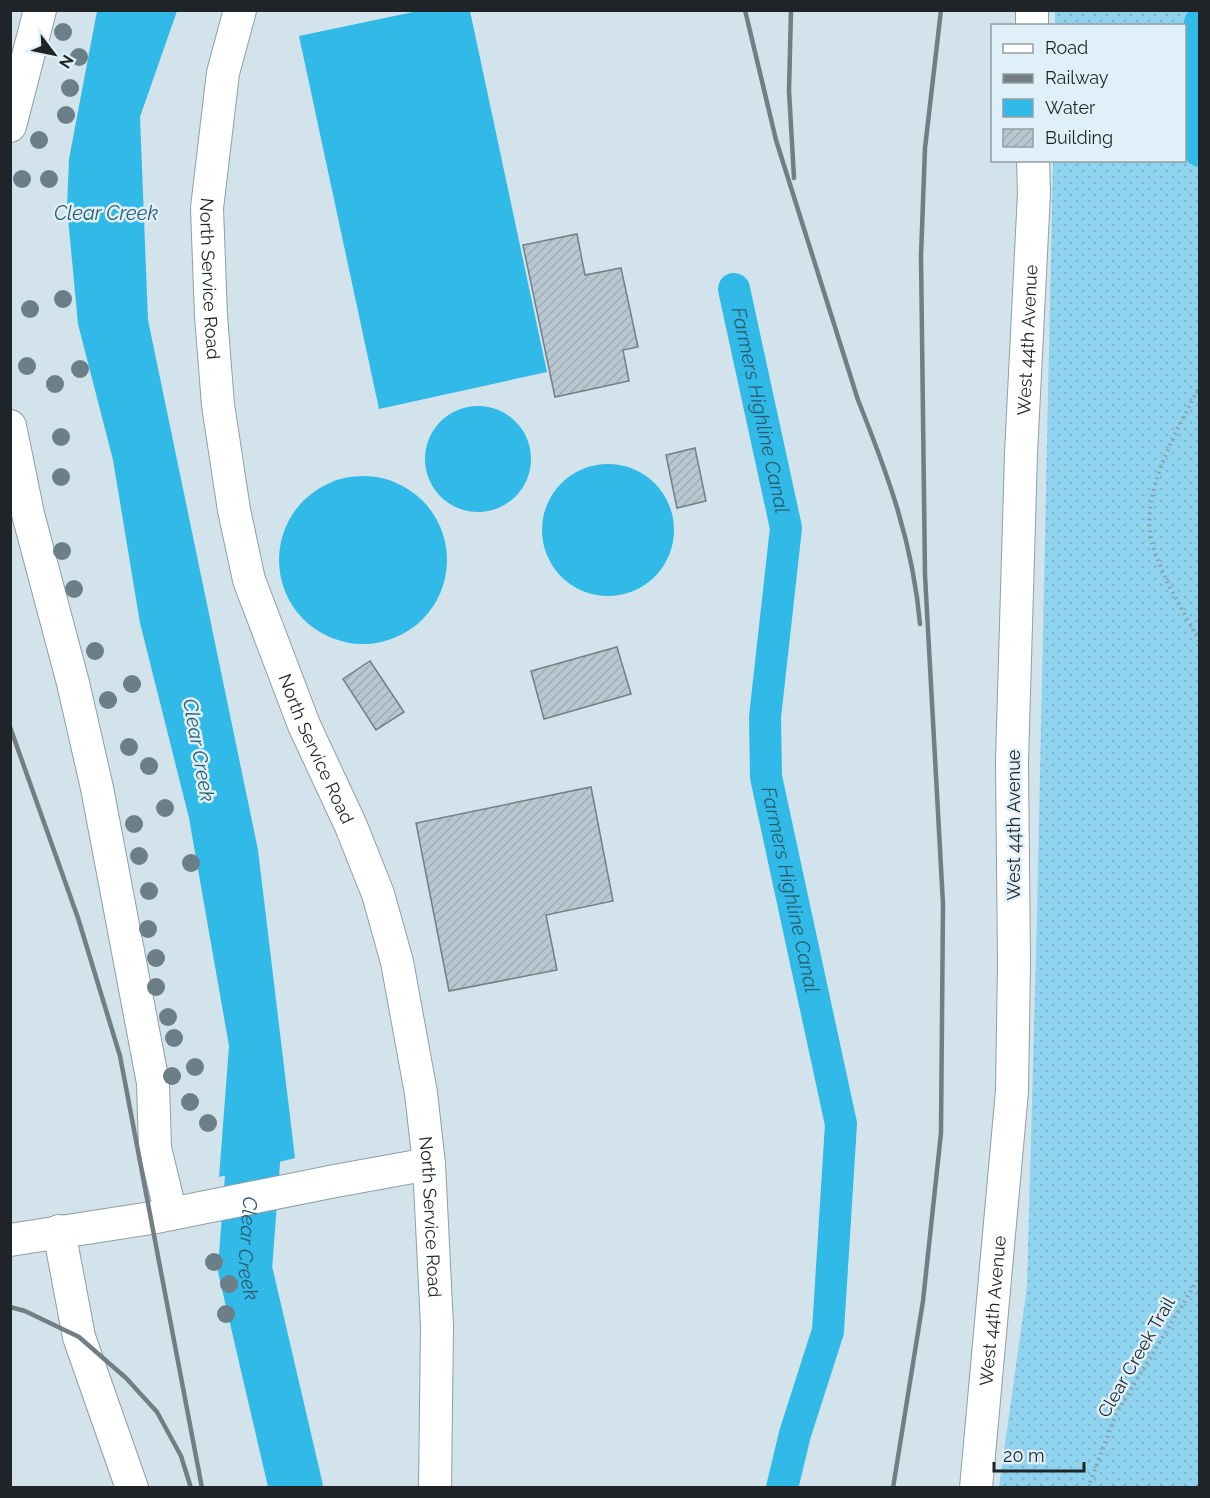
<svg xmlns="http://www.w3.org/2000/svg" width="1210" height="1498" viewBox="0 0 1210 1498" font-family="Raleway,sans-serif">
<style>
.grass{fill:url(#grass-dots)}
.water{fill:#31bae7}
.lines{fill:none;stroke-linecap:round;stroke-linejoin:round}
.canal{stroke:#31bae7;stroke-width:32}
.river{stroke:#31bae7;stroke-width:54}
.building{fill:url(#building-hatch);stroke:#708086;stroke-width:1.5}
.minor-casing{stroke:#8f9fa6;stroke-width:34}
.path{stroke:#8c999f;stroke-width:4;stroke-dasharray:1.5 4.5;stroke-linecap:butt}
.minor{stroke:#fff;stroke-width:32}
.rail{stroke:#737e84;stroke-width:4.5}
.tree{fill:#6c7f88}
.labels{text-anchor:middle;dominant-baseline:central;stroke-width:5;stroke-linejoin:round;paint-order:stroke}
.street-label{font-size:18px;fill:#1e2427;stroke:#dff0f8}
.water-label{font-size:20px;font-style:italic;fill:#295d70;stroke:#dff0f8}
</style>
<defs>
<pattern id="grass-dots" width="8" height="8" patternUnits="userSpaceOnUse" patternTransform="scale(1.5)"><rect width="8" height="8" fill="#8fd3ef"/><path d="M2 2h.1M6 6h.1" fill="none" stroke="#7bb5cd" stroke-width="1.8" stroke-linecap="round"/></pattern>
<pattern id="building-hatch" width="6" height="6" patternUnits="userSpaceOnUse" patternTransform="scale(1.5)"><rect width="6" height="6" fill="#b8c8d0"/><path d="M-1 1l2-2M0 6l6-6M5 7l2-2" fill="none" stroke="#9eacb3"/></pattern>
</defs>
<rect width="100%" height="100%" fill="#d2e3eb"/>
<!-- grass -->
<path class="grass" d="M1055 11H1199V1487H999L1027 1287 1037 916 1053 161 1184 160V26L1055 25Z"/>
<!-- water -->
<path class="water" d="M97 11H177L140 117 148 320 258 850 295 1158 219 1177 229 1046 189 818 140 623 113 460 78 324 67 207 69 159Z
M418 11H470L547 372 379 409 299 36Z
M425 459a53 53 0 1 1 106 0a53 53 0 1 1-106 0Z
M542 530a66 66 0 1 1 132 0a66 66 0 1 1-132 0Z
M279 560a84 84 0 1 1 168 0a84 84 0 1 1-168 0Z"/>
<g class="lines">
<!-- canal -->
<g class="canal">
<path d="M1200 23 1186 89 1200 151"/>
<path id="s1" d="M734 289 786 528 765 717 766 777 841 1124 828 1331 795 1434 782 1488"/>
</g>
<!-- river -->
<path class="river" id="s2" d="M258 1096 245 1269 296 1488"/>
</g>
<!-- building -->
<path class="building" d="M577 234 585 275 621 268 638 347 623 350 629 381 555 397 523 245Z
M695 448 706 501 677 508 666 455Z
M617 647 631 694 544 719 531 671Z
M370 661 404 712 376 730 343 679Z
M591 787 613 901 546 915 557 970 449 991 416 823Z"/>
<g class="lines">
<!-- minor casing -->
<g class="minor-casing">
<g id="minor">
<path id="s3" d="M240 10 223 73 207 208 211 316 218 405 234 510 249 580 304 725 351 826 378 894 397 962 421 1093 429 1164 437 1326 435 1488"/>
<path d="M1032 10V26"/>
<path d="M10 126 40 10"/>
<path d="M10 426 28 514 73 683 97 788 153 1083 155 1148 171 1214"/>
<path d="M59 1231 79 1337 132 1488"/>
<path d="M10 1240 151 1218 335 1181 429 1164"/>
<path id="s4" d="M976 1488 1012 1091 1014 964 1012 761 1021 454 1034 193 1033 160"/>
</g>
</g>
<!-- path -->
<path class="path" d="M1200 385C1178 430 1137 495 1153 546 1162 578 1184 612 1200 642
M1088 1488 1116 1414 1200 1276"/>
<!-- minor -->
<use href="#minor" class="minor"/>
<!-- rail -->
<path class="rail" d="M745 10 776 140 858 400C888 475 913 543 920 624
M791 10 789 91 794 178
M10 727 78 918 120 1056 202 1488
M10 1307 25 1311 79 1337 126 1378 157 1412 181 1456 191 1488
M893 1488 923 1301 941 1133 943 904 925 575 921 256 925 148 941 10"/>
</g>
<!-- trees -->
<g class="tree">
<circle cx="63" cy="32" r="9"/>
<circle cx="79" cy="57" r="9"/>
<circle cx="70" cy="88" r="9"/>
<circle cx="66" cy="115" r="9"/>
<circle cx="39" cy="140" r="9"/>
<circle cx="22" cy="179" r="9"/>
<circle cx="49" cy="179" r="9"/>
<circle cx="63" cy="299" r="9"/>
<circle cx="30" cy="309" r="9"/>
<circle cx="27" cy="366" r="9"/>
<circle cx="80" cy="369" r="9"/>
<circle cx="55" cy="384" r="9"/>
<circle cx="61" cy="437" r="9"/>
<circle cx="61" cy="477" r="9"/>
<circle cx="62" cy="551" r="9"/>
<circle cx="74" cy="589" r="9"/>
<circle cx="95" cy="651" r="9"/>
<circle cx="132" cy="684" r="9"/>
<circle cx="108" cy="700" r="9"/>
<circle cx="129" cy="747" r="9"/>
<circle cx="149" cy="766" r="9"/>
<circle cx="165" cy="808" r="9"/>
<circle cx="134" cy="824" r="9"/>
<circle cx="139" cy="856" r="9"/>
<circle cx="191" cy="863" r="9"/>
<circle cx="149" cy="891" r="9"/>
<circle cx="148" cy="929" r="9"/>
<circle cx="156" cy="958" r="9"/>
<circle cx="156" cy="987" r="9"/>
<circle cx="168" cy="1017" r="9"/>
<circle cx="174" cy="1038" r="9"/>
<circle cx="195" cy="1067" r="9"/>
<circle cx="172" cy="1076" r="9"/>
<circle cx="190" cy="1102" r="9"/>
<circle cx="208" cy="1123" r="9"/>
<circle cx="214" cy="1262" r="9"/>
<circle cx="229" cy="1284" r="9"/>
<circle cx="226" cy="1314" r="9"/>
</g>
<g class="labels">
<!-- street labels -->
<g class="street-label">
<text stroke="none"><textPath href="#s3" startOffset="272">North Service Road</textPath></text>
<text stroke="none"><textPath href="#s4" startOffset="1150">West 44th Avenue</textPath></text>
<text stroke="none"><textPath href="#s3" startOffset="758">North Service Road</textPath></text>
<text transform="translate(1013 825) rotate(-90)">West 44th Avenue</text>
<text stroke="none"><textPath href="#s3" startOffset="1244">North Service Road</textPath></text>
<text stroke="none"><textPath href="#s4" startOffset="178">West 44th Avenue</textPath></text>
<text transform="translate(1136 1357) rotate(-60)">Clear Creek Trail</text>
</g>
<!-- water labels -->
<g class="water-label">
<text x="106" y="213">Clear Creek</text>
<text stroke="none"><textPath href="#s1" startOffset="124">Farmers Highline Canal</textPath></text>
<text transform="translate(199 750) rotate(80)">Clear Creek</text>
<text stroke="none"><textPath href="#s1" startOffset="610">Farmers Highline Canal</textPath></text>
<text stroke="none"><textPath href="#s2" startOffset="153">Clear Creek</textPath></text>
</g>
</g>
<!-- border -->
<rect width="1210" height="1498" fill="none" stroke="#1e2427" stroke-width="24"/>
<!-- legend -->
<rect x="991" y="24" width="195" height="138" fill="#dff0f8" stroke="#929ea4" stroke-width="1.5"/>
<rect x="1003" y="44" width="30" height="9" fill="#ffffff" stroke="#929ea4" stroke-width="1.5"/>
<text x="1045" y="54" font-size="18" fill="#1e2427">Road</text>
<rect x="1003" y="74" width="30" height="9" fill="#737e84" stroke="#929ea4" stroke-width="1.5"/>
<text x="1045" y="84" font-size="18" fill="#1e2427">Railway</text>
<rect x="1003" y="99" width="30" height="18" fill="#31bae7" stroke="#929ea4" stroke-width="1.5"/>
<text x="1045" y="114" font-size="18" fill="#1e2427">Water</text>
<rect x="1003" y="129" width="30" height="18" fill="url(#building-hatch)" stroke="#929ea4" stroke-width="1.5"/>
<text x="1045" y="144" font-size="18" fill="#1e2427">Building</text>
<!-- north arrow -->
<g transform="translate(54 54) rotate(122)" stroke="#dff0f8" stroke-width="4.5" paint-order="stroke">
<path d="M0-4.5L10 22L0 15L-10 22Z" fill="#1e2427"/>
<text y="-9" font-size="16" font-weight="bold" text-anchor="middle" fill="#1e2427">N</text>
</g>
<!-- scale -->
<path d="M994 1462v9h90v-9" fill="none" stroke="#1e2427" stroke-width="3"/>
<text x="1003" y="1462" font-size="18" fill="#1e2427" stroke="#dff0f8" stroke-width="4.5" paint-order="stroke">20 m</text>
</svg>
